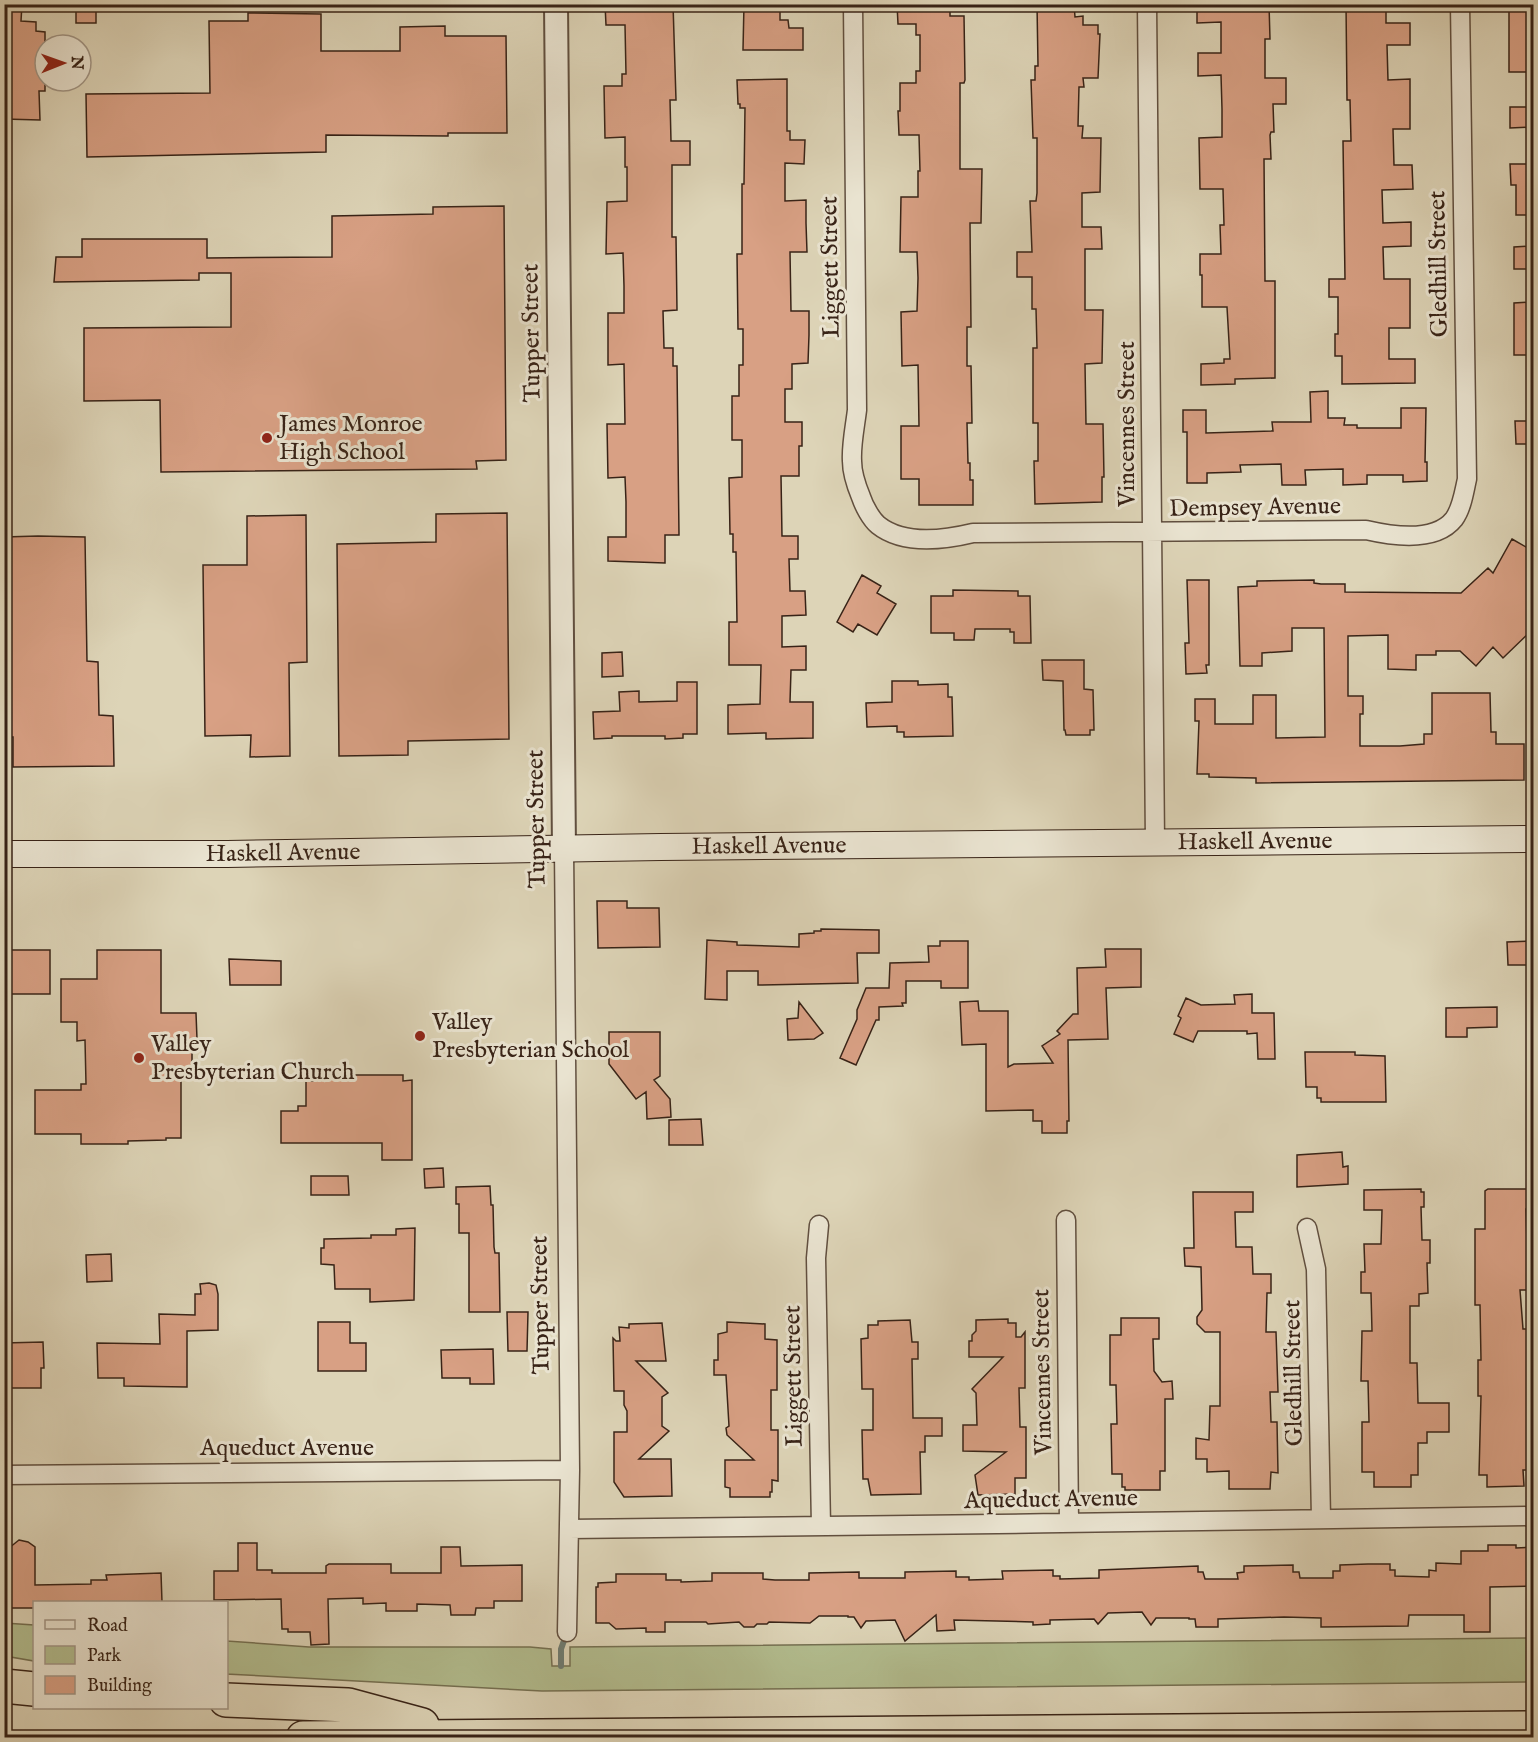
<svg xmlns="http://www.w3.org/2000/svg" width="1538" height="1742" viewBox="0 0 1538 1742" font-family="'IM FELL English',serif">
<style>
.green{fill:#b2bc8e;stroke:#757052;stroke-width:1.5}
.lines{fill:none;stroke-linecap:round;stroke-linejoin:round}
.stream{stroke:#6f7c73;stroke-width:6}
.building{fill:#d8a084;stroke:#382317;stroke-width:1.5}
.minor-casing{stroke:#614f3f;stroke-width:21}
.tertiary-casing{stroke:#614f3f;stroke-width:26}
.secondary-casing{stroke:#382317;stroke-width:28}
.motorway-casing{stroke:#382317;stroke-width:36}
.minor{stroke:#e9e3d0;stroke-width:18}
.tertiary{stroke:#e9e3d0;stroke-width:22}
.secondary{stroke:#e9e3d0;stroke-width:26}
.motorway{stroke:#ddd4b7;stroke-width:33}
.poi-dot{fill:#8f2418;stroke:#e9e3d0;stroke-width:2}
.labels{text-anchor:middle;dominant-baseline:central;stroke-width:6;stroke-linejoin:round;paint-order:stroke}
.street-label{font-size:24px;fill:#382317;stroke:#e9e3d0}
.poi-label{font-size:24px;fill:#382317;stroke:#e9e3d0;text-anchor:start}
</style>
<rect width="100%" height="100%" fill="#ddd4b7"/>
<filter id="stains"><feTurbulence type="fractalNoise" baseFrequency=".00333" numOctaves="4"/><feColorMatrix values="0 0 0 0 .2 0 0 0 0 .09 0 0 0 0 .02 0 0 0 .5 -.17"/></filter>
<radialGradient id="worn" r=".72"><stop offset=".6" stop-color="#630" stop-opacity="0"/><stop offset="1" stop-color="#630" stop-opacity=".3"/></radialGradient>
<!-- green -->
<path class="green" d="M4 1623 34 1625V1661L5 1656Z
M1533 1638V1682L542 1691 226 1674 227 1641 309 1647H530L551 1649 552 1666H570V1647Z"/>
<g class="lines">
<!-- stream -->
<path class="stream" d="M561 1666V1649L566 1635"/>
</g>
<!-- building -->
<path class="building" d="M4 4H22L21 21 36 22V31L45 32V91H39L40 120 4 119Z
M605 4H673L676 100H670L671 141H690V165H672V237H676L677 310 663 311 664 348H673V366H677L679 535H665V563L608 561V537H626V502L625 477 608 478 607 424H625L624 364 608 365V313H624V286L623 253 606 254 607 202 627 201V167H625V137L605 138 604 86H622V74H626L625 25H606Z
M744 4H780V20H788L789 28H803V50H743Z
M897 4H950V16H964L965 80 964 83H960V169H982L981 223H970L971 327H967V366H971L972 423H967L968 463H970V480H973V505H919V479H901V426H919L918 365 902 366 901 312 917 311 918 278 917 252H900L901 197H918V171H920L919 135H899L898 111H900V83H916V71H920V35H916V24H898Z
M1037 4H1074L1075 17 1083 16V25H1098V34H1100L1098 78H1083L1084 87H1079L1078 126H1083L1082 138H1101L1100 192 1082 193V227H1101L1102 249H1085V310H1103L1102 363 1085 364 1086 424H1103L1104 477H1102V502L1035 504 1034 461H1038V423H1033V348H1037L1036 309H1032V277H1017V252H1032L1030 201H1036L1037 193V138H1033L1031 80H1035V66H1038Z
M1197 4H1269L1270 39H1265V78H1286V104H1273L1274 132H1271L1270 135 1271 159H1264L1265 281H1275V378L1235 379V384L1201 385V364L1224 363V359H1230L1227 307H1202V275H1200V254H1221L1220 225H1224L1223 189H1200L1199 138 1222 137V109L1221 75 1198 76V53H1221V22L1197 23Z
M1346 4H1386V23H1410V45H1387L1388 80 1410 79V129H1393L1394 165H1412L1413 189 1382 190 1383 223 1411 222V246L1383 247 1384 279H1410V328H1389V359H1415V383L1342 384V356H1335V334H1338V297H1329V279H1345L1343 141H1351L1350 100H1347Z
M1509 4H1533V72H1509Z
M96 6V23H76V7Z
M248 13 321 14V51H400V27L445 26V36H506L507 133H448V136L326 135V152L87 157 86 94 210 93 209 21H248Z
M787 79V131H790V140H805L804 164 785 163V201L806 200V223L807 252H790L791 311H809V335L808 363 792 364V389H785V422H802V446H799V476H781L782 536H798V559H789L790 591H805L806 615 782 616V647L806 646V670H791L790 702H813V738L766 739V733L728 734V705L760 704 761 665H729V622H737L736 552H733V534H730L729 478 742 477V440H732V396H739V365H743V329H738L737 254H742V184H744L745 108H740V104H738L737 80Z
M1510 107H1533V127L1510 128Z
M1510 164H1533V215H1516V185H1511Z
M504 206 506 460 476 461 477 469 161 472 160 400 84 401V328L231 327V273H199V280L54 282 56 257H82V239H207V258L332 257V216L433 214V207Z
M1533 246V269H1514V247Z
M1533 302V355H1514V303Z
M1328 391V418H1345L1344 425H1357V428H1401V408H1426L1425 462H1427V481L1403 482V475H1367V484L1343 485V469L1305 470 1306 485H1282L1281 464 1240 465 1241 472 1207 473V483H1187V432H1183V410H1206V433L1273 431 1272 422H1311L1310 392Z
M1515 421H1533V444H1516Z
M507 513 509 739 408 741V755L339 756 337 544 436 542V514Z
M306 515 307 662 289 663 290 756 250 757 251 735 205 736 203 565H247V516Z
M38 536 85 537 87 661 98 662 99 715 113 716 114 766 13 767V737H4V537Z
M1512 539 1533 551V629L1503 658 1493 647 1476 666 1460 651H1436V655H1416V670L1388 669V635L1348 636V696H1363V714H1360V746H1400L1424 744V734H1432V693H1490L1491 732H1496V744H1524V780L1256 783V778L1209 777V774H1197L1199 721H1195V699H1215V724H1253V695H1276V738L1325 737 1324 628H1292V651L1262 653V666H1240L1238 587 1257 586V581L1314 580V583L1321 584H1345V592L1461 593 1488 568 1493 573Z
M862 575 881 586 877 593 896 604 877 635 858 624 853 632 837 622Z
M1187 580H1209V665H1206L1207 673 1186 674 1185 643H1189Z
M953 590 1018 591V596H1030L1031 643H1014V632H1010V629H975L974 640H954V633H931V596H953Z
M622 652 623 676 602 677V653Z
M1042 660H1084V689L1093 690 1094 730H1090V735H1066L1065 730H1064L1063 681 1043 680Z
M892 681H918V685L948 684V697H952L953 736 904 737V732H897V726L867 727 866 703 892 702Z
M677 682H697V734H683V738L665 739V736H612V738L594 739 593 712 620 711 619 692 639 691V702L677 701Z
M597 901H627V908H659L660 947 598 948Z
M821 929 879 930V953H857L858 983 758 985V971H727V1000L705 999 707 940 737 942V945L799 947V934L814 933V931H821Z
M940 941H968V988H941V981H906V1003H902L903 1006 879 1007V1020H876L856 1065 840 1058 857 1019V1010L866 988H889L890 963 929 962 928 946H940Z
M1533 941V965H1508L1507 942Z
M1105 949H1141V987L1106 988 1108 1039 1068 1040 1069 1121H1067V1133H1042V1121H1033V1110L986 1111V1044L962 1045 960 1002 978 1001 979 1011H1008V1067L1014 1064 1053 1063 1042 1046 1060 1034 1057 1031 1073 1014H1078L1077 968 1106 967Z
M4 950H50V994H4Z
M97 950H161V1013H196L197 1039H192V1076H181V1138H166V1140L128 1141V1144H81V1134H35V1090H81V1084H86L85 1040 77 1041V1022H61V979H97Z
M229 959 281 961V985H230Z
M1252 994V1013H1274L1275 1059H1258L1257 1033 1247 1034V1031H1198L1193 1042 1174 1034 1181 1018 1178 1016 1186 998 1201 1005 1235 1004 1234 995Z
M799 1002 823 1033 814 1039 788 1040 787 1019 798 1018Z
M1497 1007V1027L1467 1028V1037H1446V1008Z
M609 1032H660V1076L654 1080 670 1099 671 1117 647 1119 646 1092 636 1099 609 1064Z
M1305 1052H1355V1055L1385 1056 1386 1102H1321V1098H1317V1087H1306Z
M315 1075H403V1081L412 1080V1160H382V1143H281V1111H298V1106H306V1081H315Z
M701 1119 703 1145H669V1120Z
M1342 1152 1343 1167 1348 1166V1184L1297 1187V1155Z
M443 1168 444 1187 425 1188 424 1169Z
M311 1176H348L349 1195H311Z
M490 1186 491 1205H493L494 1247 495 1253H499L500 1312H469V1233H459V1204H456V1187Z
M1421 1189V1192H1424V1207H1421L1422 1240H1430V1263H1427L1428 1293 1419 1294V1306H1410V1363H1417L1418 1403H1449V1432H1427V1443H1418V1475H1411V1487H1374V1472H1362V1422H1369L1368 1381H1361L1362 1331H1372L1371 1293H1361V1272H1365L1364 1244H1381L1382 1210H1364V1190Z
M1488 1189H1533V1209H1526L1527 1243H1533V1290H1520L1523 1329H1533V1380H1527V1410L1528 1420H1533V1470H1523L1524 1486 1487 1487V1475H1479L1481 1396H1478V1360H1481L1480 1305H1475V1229H1485V1191Z
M1193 1192H1253V1212H1235L1236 1247H1252L1253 1274H1271V1293H1267L1266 1332H1276L1278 1392H1270L1271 1422H1277L1278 1473 1271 1472 1270 1489H1229V1471L1207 1472V1459H1196V1438L1209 1440 1210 1406H1220V1332H1205L1197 1324V1317L1202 1310 1201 1267 1185 1266 1184 1248H1194Z
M415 1228 414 1300 370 1302V1289H335L334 1265 321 1264V1248H324V1239L371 1238V1235H396V1229Z
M111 1254 112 1281 87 1282 86 1255Z
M209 1283 216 1285 218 1294V1330L187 1331V1387L124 1386V1378H98L97 1343 160 1344 159 1314 195 1315V1294H201L200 1284Z
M507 1312H528L527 1351H508Z
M1121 1318H1159V1339H1153L1154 1371 1162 1382 1172 1381 1173 1399H1165V1471H1160V1490H1125V1487H1122V1474H1112L1111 1424H1117L1116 1385H1110V1335H1121Z
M1008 1319V1323H1016V1337H1021L1025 1332V1388H1019L1020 1427H1026V1478H1015V1494L978 1495 975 1475 1006 1452 963 1451V1425H977L976 1393 972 1389 1003 1357H969V1341H972V1335L976 1331V1320Z
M910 1320 912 1342H918V1359H912L913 1418H942V1436H925V1452H920L921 1494 871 1495 868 1479H863L862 1430H873V1389H862L861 1339 868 1338V1325H878V1321Z
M318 1322H350V1343H366V1371H318Z
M727 1322 765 1324V1339L777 1340V1390H771V1430H778V1481L772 1480V1492H770V1497H730V1488L725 1487V1460H754L727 1435 726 1428 729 1426 726 1375H714V1360H718V1334L727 1332Z
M662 1323 666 1361H636L668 1393 662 1397V1426L669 1431 639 1459H671L672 1496 624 1497 614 1482V1432H627V1411L624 1405V1391H614L613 1338 616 1341H620L619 1327 629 1328V1324Z
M43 1342 44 1368H41V1388H4V1343Z
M493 1349 494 1384H470V1378H442L441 1350Z
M19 1540 28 1542 35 1547V1585L91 1584V1580H107L106 1575 161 1573 162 1602H34V1608H11V1601H4V1565L9 1562V1548Z
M238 1543H257V1570H272V1573H326V1566L329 1564H391V1573H441V1547H460L461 1566 522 1565V1601H494V1608H476L475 1615H451L450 1605 417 1604V1611H386V1603L363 1604V1598L328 1599 329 1644 311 1645 310 1632H288V1629H282L281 1599 214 1600V1571H238Z
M1488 1545H1516V1548L1533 1547V1586L1490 1587V1632H1464V1615H1409L1408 1626 1321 1627V1618L1284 1617 1218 1619V1627H1196L1195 1619H1189V1618H1156L1151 1625 1142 1612 1108 1613 1098 1624 1094 1619 1050 1620V1624L1033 1625V1622L954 1620 955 1630 937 1631 936 1615 905 1641 895 1620 866 1621 861 1628 854 1617H848V1616H819L810 1623 769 1622 767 1624H757L754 1627H744L739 1622 708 1624 706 1622H665V1632H646V1628L616 1629 609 1623H596V1587H598V1583L616 1582V1574H666V1580H681V1582L712 1581V1573H763V1579L775 1580H809V1573L859 1572V1578H905V1572L956 1571V1577H969V1580L1003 1579 1002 1571 1053 1570V1576H1060V1579L1099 1578V1570L1198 1566V1572H1203L1205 1579H1238L1237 1573 1244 1572V1566L1293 1565V1572H1299L1300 1578H1333V1571H1340V1565L1368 1564H1390V1570H1395V1576L1429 1577V1570L1436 1571V1563L1461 1564V1551H1488Z"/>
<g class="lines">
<!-- minor casing -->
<g class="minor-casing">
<path id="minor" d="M853 4 857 410C855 427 851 445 852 461 852 474 856 485 861 497 864 506 871 519 878 525 903 545 944 540 973 533L1366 530C1392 536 1435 543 1454 519 1462 508 1464 492 1467 479L1460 4
M1147 4 1155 843
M564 849 570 1470 567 1632
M1066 1220 1069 1523
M819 1225 816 1258 821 1526
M1307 1228 1316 1269 1321 1518
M4 1475 570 1470
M569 1529C891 1527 1212 1520 1534 1516"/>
</g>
<!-- tertiary casing -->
<g class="tertiary-casing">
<path id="tertiary" d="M556 4 564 849"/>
</g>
<!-- secondary casing -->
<g class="secondary-casing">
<g id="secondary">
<path id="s1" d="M4 854H227L661 847 1534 839"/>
</g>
</g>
<!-- motorway casing -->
<g class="motorway-casing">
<path id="motorway" d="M4 1686 34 1689
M226 1700 348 1705 422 1725
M303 1738 1534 1728"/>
</g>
<!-- minor -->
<use href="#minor" class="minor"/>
<!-- tertiary -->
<use href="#tertiary" class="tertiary"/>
<!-- secondary -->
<use href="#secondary" class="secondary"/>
<!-- motorway -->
<use href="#motorway" class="motorway"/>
</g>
<!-- markers -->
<g class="poi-dot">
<circle cx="267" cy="438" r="6"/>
<circle cx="420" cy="1036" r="6"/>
<circle cx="139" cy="1058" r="6"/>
</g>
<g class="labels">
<!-- street labels -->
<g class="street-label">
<text transform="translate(1439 264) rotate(-91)">Gledhill Street</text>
<text transform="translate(831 267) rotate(-91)">Liggett Street</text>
<text transform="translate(532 333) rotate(-91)">Tupper Street</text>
<text transform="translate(1127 424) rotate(-90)">Vincennes Street</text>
<text transform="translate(1255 508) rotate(-1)">Dempsey Avenue</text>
<text transform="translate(537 819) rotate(-91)">Tupper Street</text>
<text stroke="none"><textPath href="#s1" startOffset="1251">Haskell Avenue</textPath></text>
<text stroke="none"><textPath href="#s1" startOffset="765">Haskell Avenue</textPath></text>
<text stroke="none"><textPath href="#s1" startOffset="279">Haskell Avenue</textPath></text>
<text transform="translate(541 1305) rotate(-91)">Tupper Street</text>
<text transform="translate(1043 1372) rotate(-91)">Vincennes Street</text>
<text transform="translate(1294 1373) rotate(-91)">Gledhill Street</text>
<text transform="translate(794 1376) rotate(-91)">Liggett Street</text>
<text x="287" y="1448">Aqueduct Avenue</text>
<text transform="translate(1051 1500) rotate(-1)">Aqueduct Avenue</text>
</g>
<!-- poi labels -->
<g class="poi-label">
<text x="279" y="424">James Monroe<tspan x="279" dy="28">High School</tspan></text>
<text x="432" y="1022">Valley<tspan x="432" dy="28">Presbyterian School</tspan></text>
<text x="151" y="1044">Valley<tspan x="151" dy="28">Presbyterian Church</tspan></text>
</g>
</g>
<!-- margin -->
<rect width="1538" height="1742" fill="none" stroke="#ddd4b7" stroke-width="24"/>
<rect x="6" y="6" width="1526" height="1730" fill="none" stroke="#382317" stroke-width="3"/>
<rect x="12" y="12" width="1514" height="1718" fill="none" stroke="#382317" stroke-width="1.5"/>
<!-- legend -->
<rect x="33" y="1601" width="195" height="108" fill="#e9e3d0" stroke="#a29686" stroke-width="1.5"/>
<rect x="45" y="1620" width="30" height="9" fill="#e9e3d0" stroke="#a29686" stroke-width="1.5"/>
<text x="87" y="1631" font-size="18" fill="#382317">Road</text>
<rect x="45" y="1646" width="30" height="18" fill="#b2bc8e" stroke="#a29686" stroke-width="1.5"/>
<text x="87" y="1661" font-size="18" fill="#382317">Park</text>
<rect x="45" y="1676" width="30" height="18" fill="#d8a084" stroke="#a29686" stroke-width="1.5"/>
<text x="87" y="1691" font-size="18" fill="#382317">Building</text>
<!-- north arrow -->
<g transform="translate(63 63) rotate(89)"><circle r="28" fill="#e9e3d0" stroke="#a29686" stroke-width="1.5"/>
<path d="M0-4.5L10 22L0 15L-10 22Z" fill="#8f2418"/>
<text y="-9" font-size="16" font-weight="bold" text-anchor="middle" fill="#382317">N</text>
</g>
<rect width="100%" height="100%" filter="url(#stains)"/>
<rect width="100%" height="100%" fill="url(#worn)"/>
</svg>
